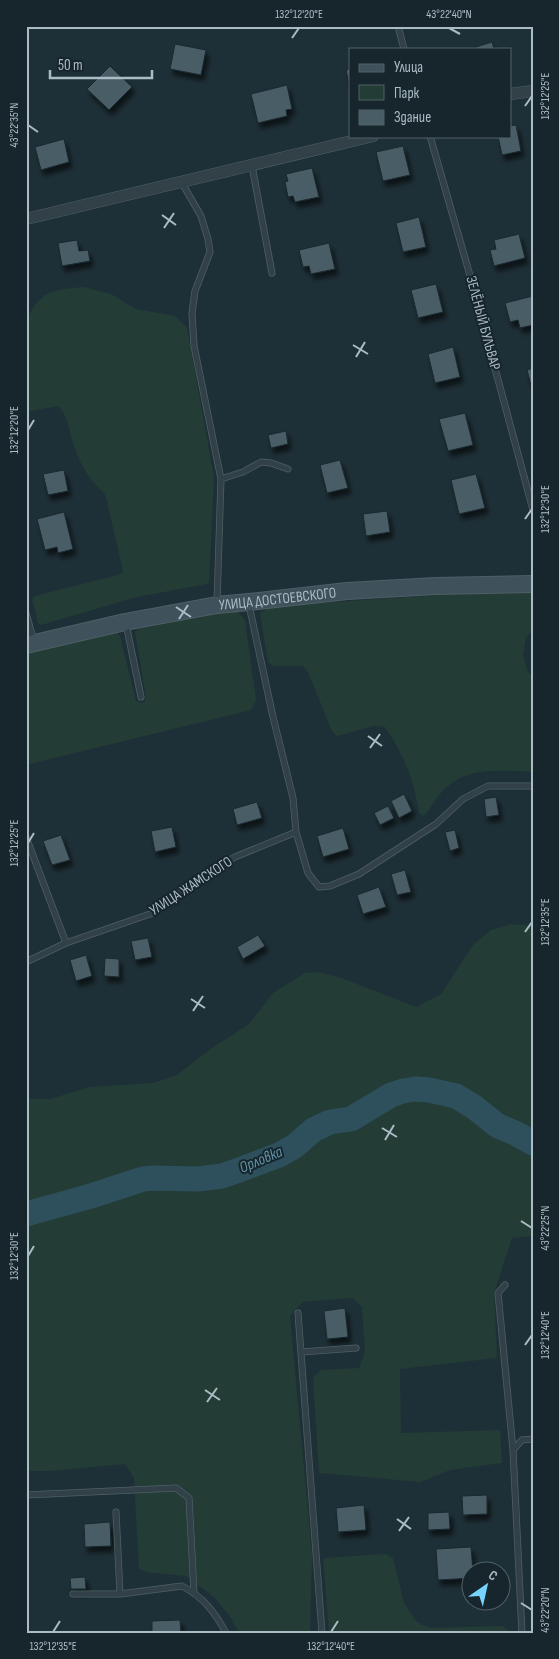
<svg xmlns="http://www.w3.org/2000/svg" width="559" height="1659" viewBox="0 0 559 1659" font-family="'Sofia Sans Condensed',sans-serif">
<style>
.green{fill:#233c36}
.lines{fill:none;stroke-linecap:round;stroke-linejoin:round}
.river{stroke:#2e505d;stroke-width:25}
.building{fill:#495d66;stroke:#19282e;filter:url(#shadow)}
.service-casing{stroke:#4f5f66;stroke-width:7}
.minor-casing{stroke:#4f5f66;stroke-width:12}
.secondary-casing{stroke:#4f5f66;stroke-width:18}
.service{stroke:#314147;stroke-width:5.5}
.minor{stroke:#314147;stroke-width:11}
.secondary{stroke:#3f515b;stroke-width:16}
.ticks{fill:none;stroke:#abbcc5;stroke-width:2}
.labels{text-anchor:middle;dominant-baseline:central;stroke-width:4;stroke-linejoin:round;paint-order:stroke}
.street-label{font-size:15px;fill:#abbcc5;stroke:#17252c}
.water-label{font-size:16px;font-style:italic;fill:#6193a6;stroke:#17252c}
.neatline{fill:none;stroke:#abbcc5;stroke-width:2}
.ticks-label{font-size:12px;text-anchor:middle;fill:#abbcc5}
</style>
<defs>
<filter id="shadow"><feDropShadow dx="3" dy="5.5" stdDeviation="2.5" flood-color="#0009"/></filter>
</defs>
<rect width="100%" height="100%" fill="#1e3037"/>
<!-- green -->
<path class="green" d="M83 287 111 294 136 309 175 316 187 328 214 477 209 582 207 584 137 597 41 625 38 623 32 599 35 596 121 574 123 571 106 497C104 491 98 488 93 482 85 472 77 456 73 443 69 431 68 415 58 406L26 412V322C39 290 53 290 83 287Z
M518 590 533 591V629L526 638 523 655 527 670 533 678V772C506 771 470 766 448 786 439 794 433 804 426 814L423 816 419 813C414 780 404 755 385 727L374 726 337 736 332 731 308 672 303 666H273L268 662 260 613 271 606Z
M227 611 238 612 245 620 256 700 251 710 26 765V653L116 631 120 636 136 701 140 703 144 702 146 697 135 632 138 629Z
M511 924 533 926V1236L512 1238 494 1293 497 1358 400 1369 401 1433 500 1430 502 1463 450 1470 420 1482 319 1473 313 1378 321 1370 359 1368 365 1352 362 1307 353 1298 303 1302 290 1316 312 1555 310 1633H239L231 1618 214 1597 186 1576 146 1572 139 1569 134 1478 125 1464 50 1471H26V1099H50L90 1087 153 1083 177 1075 209 1050 249 1024 273 993 305 973 318 972 339 977 416 1007 441 994 473 945 491 930Z
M385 1554 393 1558 404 1603 417 1622 430 1628 503 1626 510 1633H329L323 1558Z"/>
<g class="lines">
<!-- river -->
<path class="river" d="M26 1214 91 1196 143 1179 154 1178 197 1179 222 1176 239 1170 279 1155 295 1146 313 1130 330 1122 351 1119 391 1095 403 1091 415 1089 429 1090 456 1096 474 1107 498 1126 515 1133 533 1143"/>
</g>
<!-- building -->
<path class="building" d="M492 42 494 49H476V47Z
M175 44 206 50 201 75 170 69Z
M110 66 132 87 109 110 87 89Z
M350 69V88L346 70Z
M287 85 292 109 286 110 287 116 258 123 251 94Z
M516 125 521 151 502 155 498 136H510V126Z
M64 139 69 162 41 170 35 147Z
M403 146 410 175 383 181 376 152Z
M312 168 319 197 295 202 293 196 288 197 285 182 288 181 286 174Z
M419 217 426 247 403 252 396 223Z
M519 234 525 258 494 266 490 250 496 249 494 240Z
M77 240 79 251 88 250 90 261 62 266 58 243Z
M329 243 335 269 311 274 309 266 303 267 299 250Z
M436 284 443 312 418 318 411 290Z
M533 296V325L520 328 518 320 510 322 505 303Z
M453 347 460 377 435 383 428 354Z
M533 368V393L527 370Z
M465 413 473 445 448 451 439 419Z
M286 431 288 444 271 448 268 435Z
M340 460 348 488 327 493 320 465Z
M64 470 68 491 48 495 43 474Z
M476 474 485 508 459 514 451 480Z
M387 511 390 532 366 536 363 514Z
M64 512 73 549 58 553 57 547 45 550 37 519Z
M404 794 412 811 399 818 391 801Z
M496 797 499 815 486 817 484 799Z
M257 802 262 818 237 825 233 809Z
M388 806 394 818 380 825 374 813Z
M172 827 176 847 155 852 151 831Z
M343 828 349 849 323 857 317 836Z
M455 830 459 848 450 851 445 832Z
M61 835 70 860 52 865 43 841Z
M405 870 411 892 397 895 391 874Z
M379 887 386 907 363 914 357 895Z
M258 935 265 946 243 959 237 947Z
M148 938 152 957 135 960 131 941Z
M86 955 92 976 76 981 70 960Z
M105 958 119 959V977L104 976Z
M345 1308 348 1337 327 1339 324 1311Z
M487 1495V1514L463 1515 462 1496Z
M364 1505 366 1530 338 1532 336 1508Z
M449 1512 450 1529 428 1530V1513Z
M110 1522 111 1546 85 1547 84 1524Z
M471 1547 473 1572H472V1578L438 1580 436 1549Z
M85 1577 86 1589H71L70 1578Z
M180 1620 181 1633H152V1621Z"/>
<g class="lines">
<!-- service casing -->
<g class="service-casing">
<path id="service" d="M398 26 404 49
M430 136 471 279 533 510
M252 166 272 273
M182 183 201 216 208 239 210 252 195 291 192 313 194 346 221 479 217 603
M221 479 243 472 261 462 271 463 288 469
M249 605 273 717 293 798 296 832
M26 613 34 642
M126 624 141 697
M26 837 66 943
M26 962 66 943 153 913 199 878 235 857 296 832 308 873 319 887 330 886 359 874 436 824 463 799 488 786H533
M505 1285 498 1293 513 1450
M298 1313 322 1633
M301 1352 356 1348
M26 1495 176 1488 189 1498 194 1593
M116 1512 120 1594 182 1586C203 1597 215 1612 226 1633
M73 1594H120
M522 1633 513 1450 522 1440 533 1439"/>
</g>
<!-- minor casing -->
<g class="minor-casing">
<path id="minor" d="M510 94 533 91
M26 219 373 136"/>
</g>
<!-- secondary casing -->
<g class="secondary-casing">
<g id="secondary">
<path id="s1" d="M26 645 125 622 217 605 249 602 347 591 436 586 533 584"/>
</g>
</g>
<!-- service -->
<use href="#service" class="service"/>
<!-- minor -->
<use href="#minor" class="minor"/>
<!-- secondary -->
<use href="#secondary" class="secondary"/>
</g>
<!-- ticks -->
<path class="ticks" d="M449 28 460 34M292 38 299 28M525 106 532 96M28 125 38 132M162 215 176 225M164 228 174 213M353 345 368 354M356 357 365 342M28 430 34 420M525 519 532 509M176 607 191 617M179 619 188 605M368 736 382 746M370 748 380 734M28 843 34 833M525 932 532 922M191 999 205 1008M193 1011 203 996M382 1128 397 1137M385 1140 394 1125M521 1221 532 1228M28 1256 34 1246M525 1345 532 1335M205 1390 220 1400M207 1402 217 1388M397 1519 411 1529M399 1531 409 1517M521 1603 532 1610M53 1632 60 1621M331 1632 338 1621"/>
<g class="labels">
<!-- street labels -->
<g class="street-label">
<text transform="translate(483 323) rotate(75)">ЗЕЛЁНЫЙ БУЛЬВАР</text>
<text stroke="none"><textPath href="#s1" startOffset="256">УЛИЦА ДОСТОЕВСКОГО</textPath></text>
<text transform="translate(191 886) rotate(-33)">УЛИЦА ЖАМСКОГО</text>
</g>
<!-- water labels -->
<g class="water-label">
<text transform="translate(261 1160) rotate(-23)">Орловка</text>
</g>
</g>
<!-- border -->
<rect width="559" height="1659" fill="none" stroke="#17252c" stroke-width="55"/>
<!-- legend -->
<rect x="349" y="48" width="162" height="90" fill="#17252c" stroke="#526169"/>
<rect x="359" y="64" width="25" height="8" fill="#3f515b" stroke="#526169"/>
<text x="394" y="72" font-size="15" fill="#abbcc5">Улица</text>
<rect x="359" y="85" width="25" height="15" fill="#233c36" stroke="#526169"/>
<text x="394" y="98" font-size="15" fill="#abbcc5">Парк</text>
<rect x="359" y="110" width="25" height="15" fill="#495d66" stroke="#526169"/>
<text x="394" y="122" font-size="15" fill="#abbcc5">Здание</text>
<!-- north arrow -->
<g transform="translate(486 1586) rotate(34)"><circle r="24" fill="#17252c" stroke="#526169"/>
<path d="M0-4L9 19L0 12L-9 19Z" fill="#77d2fe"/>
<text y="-8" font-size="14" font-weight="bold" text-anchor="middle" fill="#abbcc5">С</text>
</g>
<!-- scale -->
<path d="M50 70v8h102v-8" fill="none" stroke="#abbcc5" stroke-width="2.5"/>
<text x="58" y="70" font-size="15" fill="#abbcc5" stroke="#17252c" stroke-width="4" paint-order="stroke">50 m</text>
<rect x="28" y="28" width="504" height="1604" class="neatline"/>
<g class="ticks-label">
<text x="299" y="18">132°12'20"E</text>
<text x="449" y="18">43°22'40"N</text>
<text transform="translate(545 96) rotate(-90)" y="4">132°12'25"E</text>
<text transform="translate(14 125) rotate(-90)" y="4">43°22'35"N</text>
<text transform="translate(14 430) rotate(-90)" y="4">132°12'20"E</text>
<text transform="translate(545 509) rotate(-90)" y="4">132°12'30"E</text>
<text transform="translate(14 843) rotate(-90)" y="4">132°12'25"E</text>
<text transform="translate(545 922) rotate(-90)" y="4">132°12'35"E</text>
<text transform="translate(545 1228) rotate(-90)" y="4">43°22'25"N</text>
<text transform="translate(14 1256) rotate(-90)" y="4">132°12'30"E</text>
<text transform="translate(545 1335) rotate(-90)" y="4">132°12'40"E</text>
<text transform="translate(545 1610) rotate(-90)" y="4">43°22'20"N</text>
<text x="53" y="1650">132°12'35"E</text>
<text x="331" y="1650">132°12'40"E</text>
</g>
</svg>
